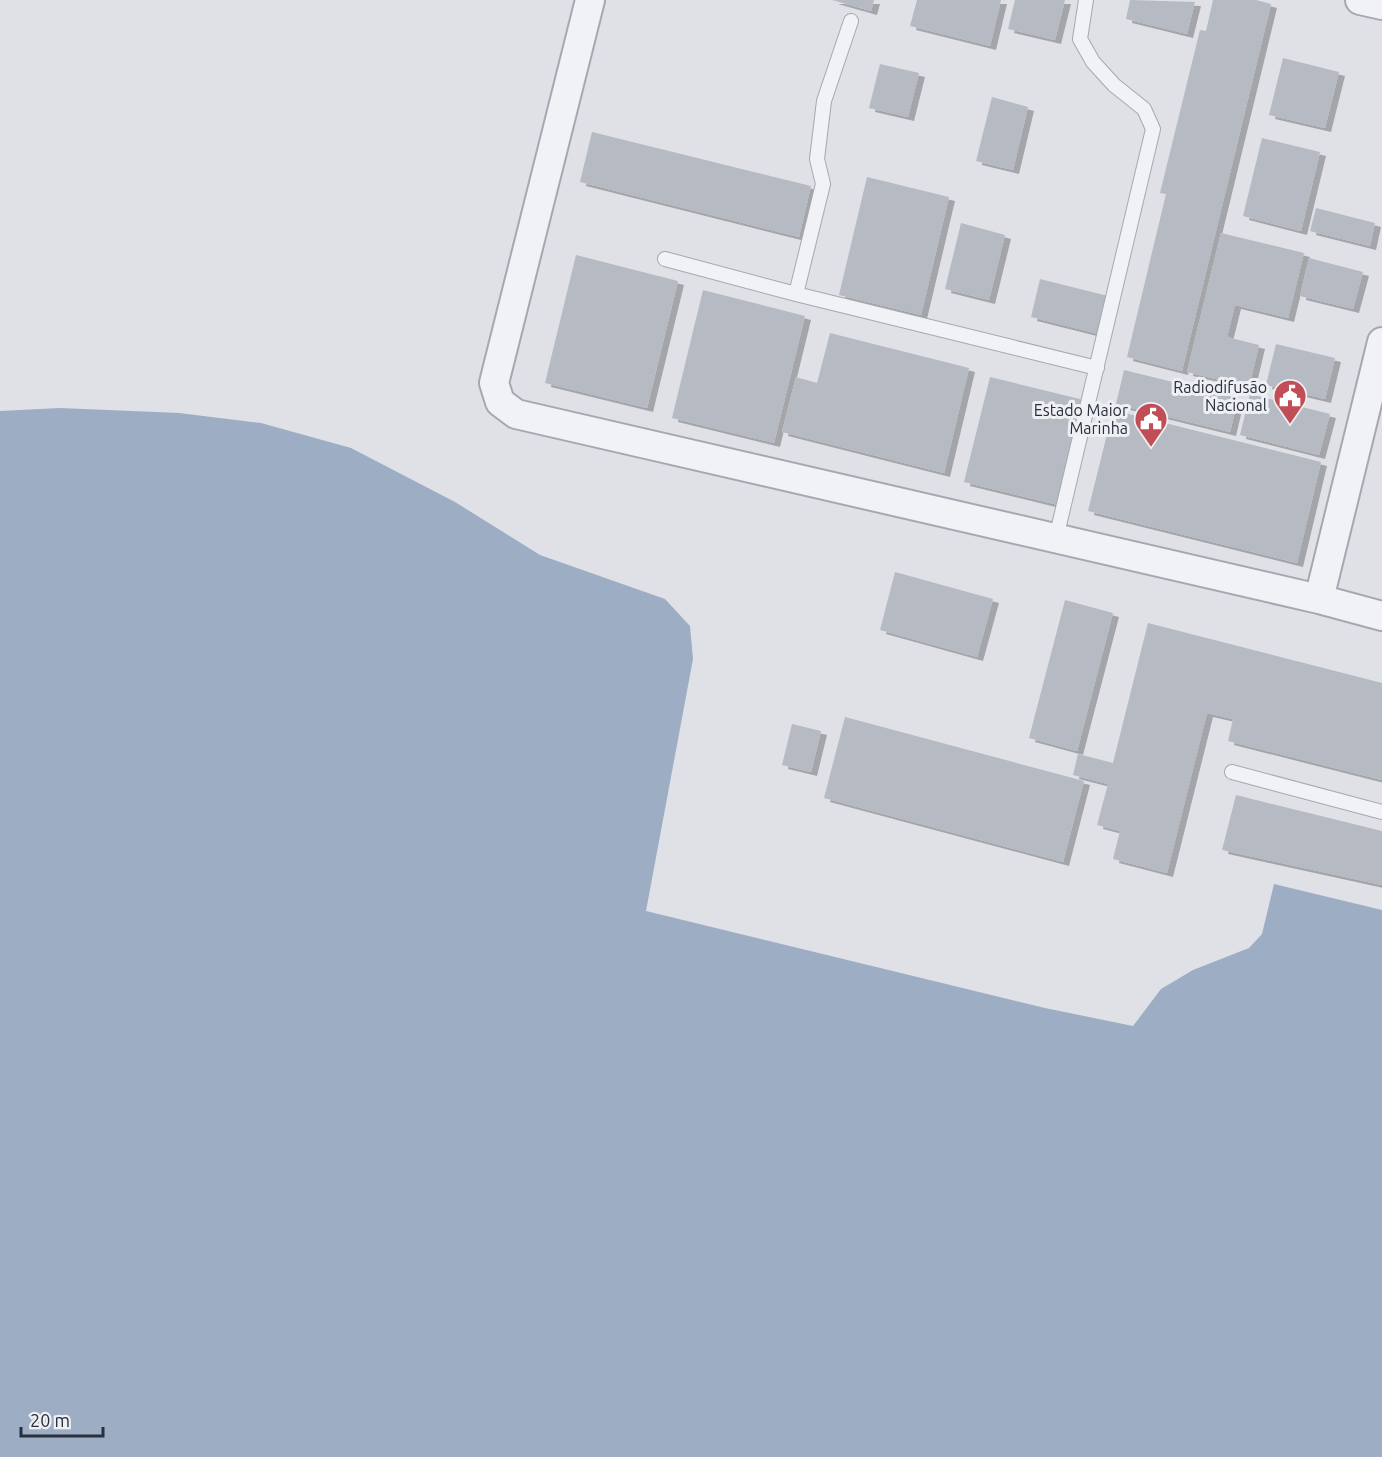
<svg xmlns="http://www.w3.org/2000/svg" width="1382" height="1457" viewBox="0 0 1382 1457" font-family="Ubuntu,sans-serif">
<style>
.water{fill:#9dadc4}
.building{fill:#b6bac3;filter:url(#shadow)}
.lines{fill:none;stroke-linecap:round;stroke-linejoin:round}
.lane-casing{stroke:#a5a8b0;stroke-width:16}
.street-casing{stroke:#a5a8b0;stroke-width:32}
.lane{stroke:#f1f2f5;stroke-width:14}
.street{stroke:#f1f2f5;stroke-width:28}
.labels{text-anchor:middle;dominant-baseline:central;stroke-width:6;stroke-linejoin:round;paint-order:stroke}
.poi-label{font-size:16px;fill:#292f3c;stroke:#eef0f4;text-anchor:end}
</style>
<defs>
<filter id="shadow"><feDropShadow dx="6" dy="4" stdDeviation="0" flood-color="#0004"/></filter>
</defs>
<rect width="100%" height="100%" fill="#dfe1e7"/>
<!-- water -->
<path class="water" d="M60 408 179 413 261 423 351 448 455 502 540 555 665 599 690 626 693 659 646 911 1045 1008 1133 1026 1161 989 1193 970 1249 948 1262 934 1274 884 1382 910V1457H0V411Z"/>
<!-- building -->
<path class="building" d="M832 0H874L871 11Z
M917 0H1001L990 46 910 26Z
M1015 0H1065L1055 40 1008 29Z
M1130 0 1195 2 1187 34 1126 19Z
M1213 0H1256L1271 4 1182 371 1127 357 1166 194 1160 193 1200 30 1206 31Z
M1283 58 1339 72 1325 128 1269 115Z
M880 64 919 73 908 117 869 108Z
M992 97 1028 107 1013 170 976 161Z
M592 132 811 186 799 237 580 182Z
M1262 138 1320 152 1301 231 1243 216Z
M867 177 949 197 921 315 839 295Z
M1316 208 1375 223 1370 246 1310 231Z
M961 223 1005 235 989 300 945 289Z
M1221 233 1304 253 1288 318 1235 305 1227 337 1259 345 1249 387 1187 372Z
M576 255 678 281 647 408 545 383Z
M1309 258 1363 272 1353 309 1300 296Z
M1040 279 1108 296 1099 334 1031 317Z
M703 290 805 316 774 443 672 418Z
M830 333 969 368 944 473 782 432 796 377 817 383Z
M1276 344 1335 358 1325 399 1266 385Z
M1124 370 1238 398 1230 432 1116 404Z
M990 377 1084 400 1058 505 964 482Z
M1250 394 1330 414 1319 455 1240 435Z
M1113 410 1321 462 1297 563 1088 511Z
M895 572 993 599 977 657 880 630Z
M1065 600 1113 613 1077 751 1029 738Z
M1148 623 1382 683V780L1228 741 1233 719 1207 713 1167 873 1113 859 1120 831 1097 825 1108 784 1073 775 1078 754 1113 763Z
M845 717 1084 781 1063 862 824 798Z
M792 724 821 731 811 772 782 765Z
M1236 795 1382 831V885L1222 850Z"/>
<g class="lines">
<!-- lane casing -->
<g class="lane-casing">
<path id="lane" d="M665 259 796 294 1097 368
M796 294 823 184 817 159 824 101 851 21
M1056 538 1153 129 1144 109 1114 85 1093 62 1080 39 1086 0
M1232 772 1382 812"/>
</g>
<!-- street casing -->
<g class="street-casing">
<path id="street" d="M590 0 494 383 500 402 516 414 1319 599 1382 616
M1360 0 1382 5
M1319 599 1382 342"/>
</g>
<!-- lane -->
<use href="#lane" class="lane"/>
<!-- street -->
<use href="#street" class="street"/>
</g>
<!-- icons -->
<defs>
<g id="civic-pin" transform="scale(1.725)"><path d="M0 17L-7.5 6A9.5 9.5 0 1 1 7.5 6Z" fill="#c14e56" stroke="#eef0f4"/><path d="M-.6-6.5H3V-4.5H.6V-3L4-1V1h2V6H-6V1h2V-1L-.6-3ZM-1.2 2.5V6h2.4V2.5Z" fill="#fff"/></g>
</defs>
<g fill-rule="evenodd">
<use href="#civic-pin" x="1290" y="396"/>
<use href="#civic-pin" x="1151" y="419"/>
</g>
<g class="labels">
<!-- poi labels -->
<g class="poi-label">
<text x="1267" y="387">Radiodifusão<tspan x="1267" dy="18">Nacional</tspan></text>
<text x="1128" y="410">Estado Maior<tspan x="1128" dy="18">Marinha</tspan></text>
</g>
</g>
<!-- scale -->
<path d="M21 1427v9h82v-9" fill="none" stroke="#292f3c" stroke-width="3"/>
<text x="30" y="1427" font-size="18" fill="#292f3c" stroke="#eef0f4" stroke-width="4.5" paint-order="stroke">20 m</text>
</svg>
